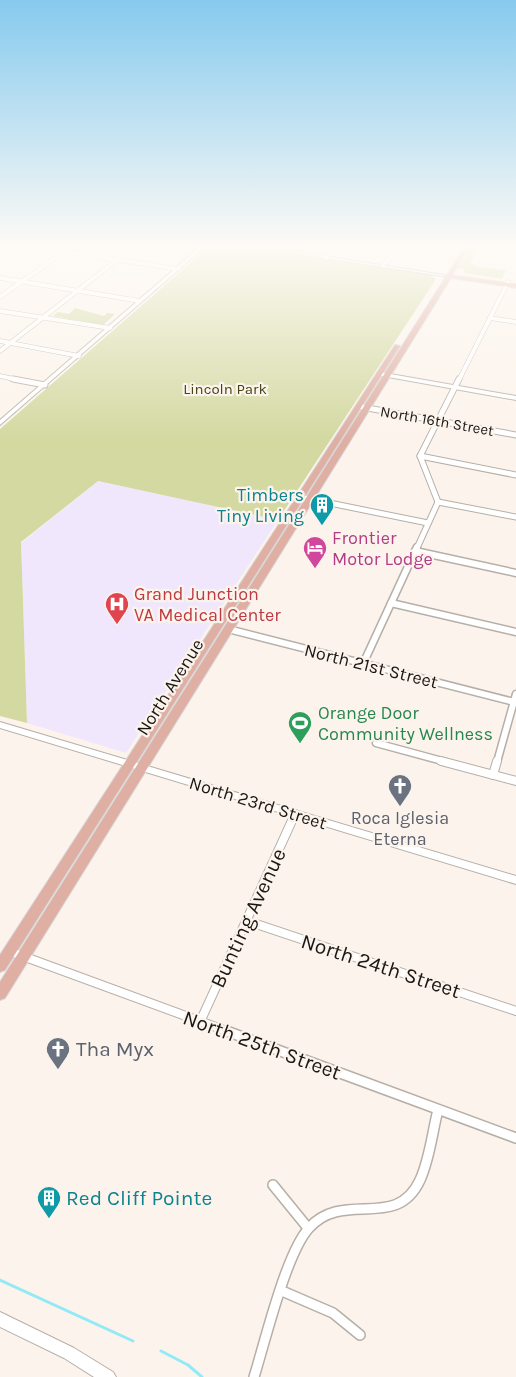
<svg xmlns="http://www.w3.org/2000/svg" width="516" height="1377" viewBox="0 0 516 1377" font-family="Karla,sans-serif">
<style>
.medical{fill:#f0e7fc}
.green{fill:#d3d9a1}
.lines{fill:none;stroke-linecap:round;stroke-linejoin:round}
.stream{stroke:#93eaf7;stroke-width:3}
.street-far4-casing{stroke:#b6afa7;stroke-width:5}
.street-far3-casing{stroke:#b6afa7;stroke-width:7}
.street-far2-casing{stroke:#b6afa7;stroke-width:9}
.street-far1-casing{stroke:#b6afa7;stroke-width:10}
.street-casing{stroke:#b6afa7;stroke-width:12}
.secondary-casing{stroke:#b6afa7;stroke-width:2}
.primary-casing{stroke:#d6d5d5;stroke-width:2}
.street-far4{stroke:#fff;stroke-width:4}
.street-far3{stroke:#fff;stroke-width:5}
.street-far2{stroke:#fff;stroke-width:6}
.street-far1{stroke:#fff;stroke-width:8}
.street{stroke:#fff;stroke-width:9}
.secondary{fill:#fff;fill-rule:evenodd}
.primary{fill:#dfafa4;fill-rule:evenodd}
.labels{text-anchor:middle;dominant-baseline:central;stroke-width:4.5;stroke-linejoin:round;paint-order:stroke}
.far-park-label{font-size:15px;fill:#434615;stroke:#fcf4ec}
.far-street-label{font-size:15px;fill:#1a1815;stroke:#fcf4ec}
.culture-label{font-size:18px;fill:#0d838f;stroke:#fcf4ec;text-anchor:end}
.hotel-label{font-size:18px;fill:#b23c85;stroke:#fcf4ec;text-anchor:start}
.health-label{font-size:18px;fill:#be3a42;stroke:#fcf4ec;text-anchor:start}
.street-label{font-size:18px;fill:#1a1815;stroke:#fcf4ec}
.leisure-label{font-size:18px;fill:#27864d;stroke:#fcf4ec;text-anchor:start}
.worship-label{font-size:18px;fill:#5b616d;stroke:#fcf4ec}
.near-street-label{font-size:21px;fill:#1a1815;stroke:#fcf4ec}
.near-worship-label{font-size:21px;fill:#5b616d;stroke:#fcf4ec;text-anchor:start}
.near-culture-label{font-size:21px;fill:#0d838f;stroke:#fcf4ec;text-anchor:start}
</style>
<rect width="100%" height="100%" fill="#fcf4ec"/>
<polygon class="medical" points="98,481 278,520 126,753 27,723 21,543"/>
<g class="green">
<polygon points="210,246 237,246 431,275 436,279 278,520 98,481 21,542 27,723 0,716 0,429"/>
<polygon points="471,246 480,246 469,265 471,263 479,267 506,270 502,279 464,273 464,268 457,269"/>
<polygon points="75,308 104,316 107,313 115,314 103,325 53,316 58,312 69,314"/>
</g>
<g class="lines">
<g class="stream">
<polyline points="0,1280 133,1341"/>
<polyline points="161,1351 188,1365 202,1377"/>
</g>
<g class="street-far4-casing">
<g id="street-far4">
<polyline points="28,246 178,269"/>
<polyline points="326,258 336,246"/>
<polyline points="383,266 398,246"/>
<polyline points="0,278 140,301"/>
<polyline points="0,297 72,246"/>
<polyline points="0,311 110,328"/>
<polyline points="490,318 516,322"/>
<polyline points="0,341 79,356"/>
<polyline points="0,351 135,246"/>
<polyline points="0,376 19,380"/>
<polyline points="459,380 508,282"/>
</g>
</g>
<g class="street-far3-casing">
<g id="street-far3">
<polyline points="13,379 45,385"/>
<polyline points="362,407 516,435"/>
<polyline points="420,456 516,475"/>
<polyline points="300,497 428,523"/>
<polyline points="438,502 420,456 459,379"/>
<polyline points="438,502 516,517"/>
<polyline points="417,548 438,502"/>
</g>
</g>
<g class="street-far2-casing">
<g id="street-far2">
<polyline points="415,551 516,573"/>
<polyline points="391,603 516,632"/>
<polyline points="228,629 514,702"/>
<polyline points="363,664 417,547"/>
<polyline points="376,743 446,762"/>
<polyline points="497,762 516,694"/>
</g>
</g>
<g class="street-far1-casing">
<g id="street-far1">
<polyline points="441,761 516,781"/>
<polyline points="493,775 497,761"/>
<polyline points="247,921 516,1011"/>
<polyline points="9,951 232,1033"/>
<polyline points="200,1022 295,814"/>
</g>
</g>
<g class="street-casing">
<g id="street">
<polyline points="229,1032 516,1138"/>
<polyline points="273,1185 308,1228"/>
<polyline points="282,1291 333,1313 360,1335"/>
<path d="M254 1377C265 1342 286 1253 309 1228 344 1189 396 1232 420 1180 430 1158 432 1133 438 1110"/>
</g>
</g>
<g class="secondary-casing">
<g id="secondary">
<polygon points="6,246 0,250 0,246"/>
<polygon points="201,246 206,246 0,425 0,420"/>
<polygon points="247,246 261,246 444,275 442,276"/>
<polygon points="379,372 516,396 516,400 377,375 377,373"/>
<polygon points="0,722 516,876 516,884 0,728"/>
<polygon points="0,1312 74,1348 113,1372 116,1377 94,1377 64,1358 0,1327"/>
</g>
</g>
<g class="primary-casing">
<g id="primary">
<polygon points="465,246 470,246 452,275 516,284 516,288 451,278 5,998 0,1000 0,982 445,278 442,276 447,275"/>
<polygon points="395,345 400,346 5,970 0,972 0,955"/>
</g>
</g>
<use href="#street-far4" class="street-far4"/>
<use href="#street-far3" class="street-far3"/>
<use href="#street-far2" class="street-far2"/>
<use href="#street-far1" class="street-far1"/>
<use href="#street" class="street"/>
<use href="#secondary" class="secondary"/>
<use href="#primary" class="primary"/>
</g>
<linearGradient id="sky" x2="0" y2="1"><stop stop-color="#86caee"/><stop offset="0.56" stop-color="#fefaf6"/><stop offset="1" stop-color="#fefaf6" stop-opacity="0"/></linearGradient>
<rect width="516" height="439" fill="url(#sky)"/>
<defs>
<g id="building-pin" transform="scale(1.25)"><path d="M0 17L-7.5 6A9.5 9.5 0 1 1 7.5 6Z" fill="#0f9aa8" stroke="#fcf4ec"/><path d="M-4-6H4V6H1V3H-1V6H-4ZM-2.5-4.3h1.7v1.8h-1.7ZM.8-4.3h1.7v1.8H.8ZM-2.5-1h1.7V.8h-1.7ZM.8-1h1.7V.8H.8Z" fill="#fff"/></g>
<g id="hotel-pin" transform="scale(1.25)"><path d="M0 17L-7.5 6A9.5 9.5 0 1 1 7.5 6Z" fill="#d1479c" stroke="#fcf4ec"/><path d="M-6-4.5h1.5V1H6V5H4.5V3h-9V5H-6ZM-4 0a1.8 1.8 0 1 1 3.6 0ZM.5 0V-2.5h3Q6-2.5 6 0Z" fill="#fff"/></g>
<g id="hospital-pin" transform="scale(1.25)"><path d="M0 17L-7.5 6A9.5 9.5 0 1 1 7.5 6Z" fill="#e0444e" stroke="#fcf4ec"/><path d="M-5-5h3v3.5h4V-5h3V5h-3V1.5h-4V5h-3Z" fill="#fff"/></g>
<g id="stadium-pin" transform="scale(1.25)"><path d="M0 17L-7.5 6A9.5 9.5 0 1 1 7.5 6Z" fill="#2e9e5b" stroke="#fcf4ec"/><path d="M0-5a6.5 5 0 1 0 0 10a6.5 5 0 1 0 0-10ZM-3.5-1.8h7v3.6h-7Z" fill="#fff"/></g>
<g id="church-pin" transform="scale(1.25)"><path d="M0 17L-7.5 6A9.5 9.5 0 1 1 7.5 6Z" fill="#6b7280" stroke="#fcf4ec"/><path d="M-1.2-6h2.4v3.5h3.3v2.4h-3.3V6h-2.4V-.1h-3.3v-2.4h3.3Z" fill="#fff"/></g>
</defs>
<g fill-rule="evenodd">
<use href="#building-pin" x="322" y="505"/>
<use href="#hotel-pin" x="315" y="548"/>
<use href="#hospital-pin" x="117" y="604"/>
<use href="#stadium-pin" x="300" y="723"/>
<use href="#church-pin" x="400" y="786"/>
<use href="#church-pin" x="58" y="1049"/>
<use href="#building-pin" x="49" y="1198"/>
</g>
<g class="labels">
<g class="far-park-label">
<text x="225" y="389">Lincoln Park</text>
</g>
<g class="far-street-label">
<text transform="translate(437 421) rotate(10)">North 16th Street</text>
</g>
<g class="culture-label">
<text x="304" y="495">Timbers<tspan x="304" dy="21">Tiny Living</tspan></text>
</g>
<g class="hotel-label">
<text x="332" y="538">Frontier<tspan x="332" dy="21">Motor Lodge</tspan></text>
</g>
<g class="health-label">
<text x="134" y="594">Grand Junction<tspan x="134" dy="21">VA Medical Center</tspan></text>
</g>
<g class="street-label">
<text transform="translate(371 666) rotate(14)">North 21st Street</text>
<text transform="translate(170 687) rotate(-58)">North Avenue</text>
<text transform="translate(258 803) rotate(17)">North 23rd Street</text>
</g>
<g class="leisure-label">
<text x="318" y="713">Orange Door<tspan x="318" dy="21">Community Wellness</tspan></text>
</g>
<g class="worship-label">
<text x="400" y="818">Roca Iglesia<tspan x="400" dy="21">Eterna</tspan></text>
</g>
<g class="near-street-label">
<text transform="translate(248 918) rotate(-65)">Bunting Avenue</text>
<text transform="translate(381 966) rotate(18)">North 24th Street</text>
<text transform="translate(262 1045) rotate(20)">North 25th Street</text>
</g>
<g class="near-worship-label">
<text x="76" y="1049">Tha Myx</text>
</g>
<g class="near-culture-label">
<text x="66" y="1198">Red Cliff Pointe</text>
</g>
</g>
</svg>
